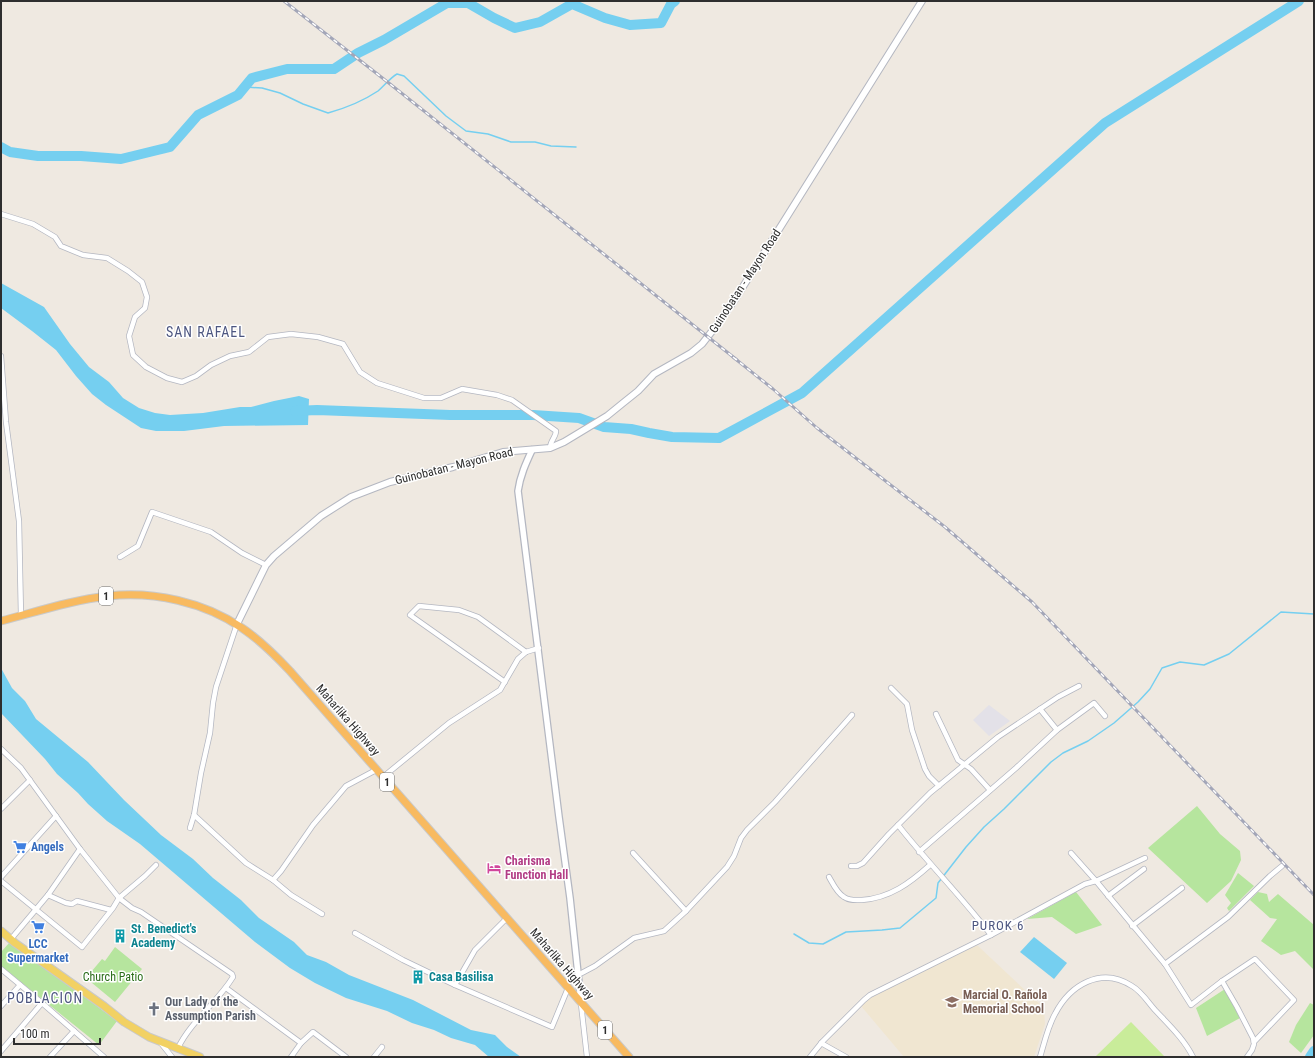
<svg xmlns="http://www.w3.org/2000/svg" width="1315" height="1058" viewBox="0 0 1315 1058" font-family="'Roboto Condensed',sans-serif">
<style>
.industrial{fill:#e3e1e8}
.education{fill:#f0e6d1}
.green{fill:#b6e59e}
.pitch{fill:#c9ec9a}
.water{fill:#75cff0}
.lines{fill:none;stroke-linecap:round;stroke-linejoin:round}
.stream{stroke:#75cff0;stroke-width:1.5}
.river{stroke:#75cff0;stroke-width:10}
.minor-casing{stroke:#b4b7c1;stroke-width:6}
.tertiary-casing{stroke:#b4b7c1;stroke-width:8}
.secondary-casing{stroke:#b4b7c1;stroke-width:8}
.primary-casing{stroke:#c9c9c9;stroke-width:9}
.trunk-casing{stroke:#c9c9c9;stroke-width:9}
.minor{stroke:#fff;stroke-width:4.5}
.tertiary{stroke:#fff;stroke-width:5.5}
.secondary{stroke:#fff;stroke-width:6}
.primary{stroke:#f2d163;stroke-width:7}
.trunk{stroke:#f8ba60;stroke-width:7}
.rail-casing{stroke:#a3a6b8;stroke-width:3}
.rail{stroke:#fff;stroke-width:1.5;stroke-dasharray:4.5;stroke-linecap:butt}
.labels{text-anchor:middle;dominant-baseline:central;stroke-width:3;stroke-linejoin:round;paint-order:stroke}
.shield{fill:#fff;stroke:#6d6d6d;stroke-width:1}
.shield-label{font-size:11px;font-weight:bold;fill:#2e2e2e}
.street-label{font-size:12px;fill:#2e2e2e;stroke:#fff}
.shop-label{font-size:12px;font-weight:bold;fill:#366cbe;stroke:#fff;text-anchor:start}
.hotel-label{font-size:12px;font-weight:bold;fill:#b23c85;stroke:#fff;text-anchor:start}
.culture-label{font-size:12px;font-weight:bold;fill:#0d838f;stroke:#fff;text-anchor:start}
.park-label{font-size:12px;fill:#2c6e1b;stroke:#fff}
.education-label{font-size:12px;font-weight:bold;fill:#785e54;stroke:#fff;text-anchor:start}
.worship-label{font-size:12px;font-weight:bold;fill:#5b616d;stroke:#fff;text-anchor:start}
.neighbourhood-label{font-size:13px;letter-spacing:1px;fill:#4d5680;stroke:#fff}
.quarter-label{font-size:14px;letter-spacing:1px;fill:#4d5680;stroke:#fff}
</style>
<rect width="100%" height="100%" fill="#efe9e1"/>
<polygon class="industrial" points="989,705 1010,721 989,736 973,720"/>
<polygon class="education" points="977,945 1044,1008 1045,1024 1034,1057 904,1057 861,1006 870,998"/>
<g class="green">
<polygon points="1197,806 1220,834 1240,851 1241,860 1231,881 1207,903 1148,848"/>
<polygon points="1238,873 1254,886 1229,911 1227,908 1231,903 1225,895"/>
<polygon points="1076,892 1102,925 1076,934 1052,917 1027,919"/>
<polygon points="1258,892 1267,894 1269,902 1278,894 1314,925 1314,970 1295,951 1281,955 1261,941 1277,919 1270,918 1250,900"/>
<polygon points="10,942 117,1021 99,1045 1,966 1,952"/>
<polygon points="115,947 142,969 115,1002 86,978 102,959 105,961"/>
<polygon points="1225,989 1240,1018 1207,1036 1196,1008"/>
<polygon points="1310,1003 1314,1005 1314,1035 1301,1053 1289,1042 1296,1025"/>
</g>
<polygon class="pitch" points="1131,1022 1165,1057 1095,1057"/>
<g class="water">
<polygon points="1,283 44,307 70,344 89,367 109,382 123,398 139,408 155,413 170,415 203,413 240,407 251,407 274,401 299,396 309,399 308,425 224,426 184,431 156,431 141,428 106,405 92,394 76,376 56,350 32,331 1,308"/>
<polygon points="1,668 12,688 25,701 36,719 88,762 124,800 161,835 193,859 213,878 241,900 259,918 294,942 307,955 326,962 349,975 413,1000 471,1030 495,1035 507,1047 521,1057 489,1057 475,1045 451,1038 434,1030 412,1023 387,1011 346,998 315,983 290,968 255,942 140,844 107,821 88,804 78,793 57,774 45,759 1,713"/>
<polygon points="1034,937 1067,963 1054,979 1020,952"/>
</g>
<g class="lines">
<g class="stream">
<path d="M245 87 262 88 280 93 303 104 328 113C346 108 363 101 378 91 385 85 390 78 397 74L404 76 446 116 466 131 488 134 511 142H535L551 146 576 147"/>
<polyline points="794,934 809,943 823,944 846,932 882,930 900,928 936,898 938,883 966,847 984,827 1004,809 1051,762 1063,753 1088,741 1114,723 1138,702 1150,689 1162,668 1180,662 1204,665 1229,654 1281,612 1314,614"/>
</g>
<g class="river">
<polyline points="1,147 10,152 38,156 81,156 121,159 170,147 198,115 238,95 252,78 287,69 334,69 358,53 384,40 447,3 468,3 494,18 515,28 540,22 572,4 605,18 630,25 661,23 671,4 675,1"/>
<polyline points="295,411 317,410 450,415 533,415 579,418 604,427 631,429 649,433 672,437 719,438 802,393 1105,123 1299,1"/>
<polyline points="1310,1057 1314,1051"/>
</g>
<g class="minor-casing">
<g id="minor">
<path d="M1 214 33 224 55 237 61 246 83 255 107 258 128 271 142 282 147 297 145 308 135 317 129 336 133 355 146 367 167 378 182 382 196 376 211 365 230 356 249 352 268 337 291 334 318 337 343 344 360 372 377 383 424 398H441L462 389 497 395 512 400 556 431C556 437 550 441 550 448"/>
<polyline points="1,356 6,422 19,521 21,616"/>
<polyline points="120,557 138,546 152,512 211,532 242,553 266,565"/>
<polyline points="505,682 410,615 419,606 459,610 478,617 526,652 539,648"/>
<polyline points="891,688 907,704 912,730 925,769 929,776 939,786"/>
<polyline points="1040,709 1057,730"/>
<polyline points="936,714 958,760 971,769 990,790"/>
<path d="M1 749 21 768 80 849 119 898 132 908 141 912 232 974 233 977C217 1003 191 1021 178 1048"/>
<polyline points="383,777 449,723 500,690 518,659 526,652"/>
<polyline points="1,809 30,780"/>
<polyline points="194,815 246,863 273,880 291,895 322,914"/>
<path d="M898 825C928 863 962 897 991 935"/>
<polyline points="190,828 194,815 201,773 210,733 213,703 216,687 237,624"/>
<polyline points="919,852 1016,768 1057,730 1094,703 1105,716"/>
<polyline points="633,853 686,911"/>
<polyline points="1071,853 1096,881 1165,964 1191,1005 1222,981 1255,959 1294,1000 1254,1042"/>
<polyline points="851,866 857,866 863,863 889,834 930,793 998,737 1058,697 1079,686"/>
<polyline points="1,877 56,816"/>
<path d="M829 877C833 884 837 893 844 897 850 901 855 900 862 900 890 898 910 883 930 865"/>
<polyline points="273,880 281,871 313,825 346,786 376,770"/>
<polyline points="1,881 82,947 113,908 119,898 145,876 156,865"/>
<polyline points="48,895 66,903 72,904 77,901 111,910"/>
<polyline points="1108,896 1144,869"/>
<polyline points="1132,926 1182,888"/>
<polyline points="355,933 403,960 455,985 552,1027 568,988"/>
<polyline points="11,939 48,895 80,849"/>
<polyline points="1165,964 1228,917 1270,876 1282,866"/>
<polyline points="1,969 42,1003 104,1057"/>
<polyline points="578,975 595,966 634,938 664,931 686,911 727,867 734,856 741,838 747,830 775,802 852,715"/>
<polyline points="1222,981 1237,1007 1253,1038 1254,1044 1252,1050 1247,1057"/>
<polyline points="455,985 475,950 507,918"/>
<polyline points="226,988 301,1043"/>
<polyline points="581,1004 587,1057"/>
<polyline points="1,1006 20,985"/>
<polyline points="160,1042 172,1057"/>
<polyline points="821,1043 846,1057"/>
<polyline points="1,1051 42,1003"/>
<polyline points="50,1057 74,1031"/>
<polyline points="291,1057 301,1043 313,1032 346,1057"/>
<polyline points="374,1057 382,1047"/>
<polyline points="810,1057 823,1041 864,1000 870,995 991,935 1085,884 1096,881 1145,858"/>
<path d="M1040 1057C1044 1044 1048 1026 1055 1014 1070 985 1101 966 1132 986 1141 991 1148 1002 1155 1010 1169 1025 1184 1039 1193 1057"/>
</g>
</g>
<g class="tertiary-casing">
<path id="tertiary" d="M532 450C526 463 520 476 518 491L559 817 570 898 581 1002"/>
</g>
<g class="secondary-casing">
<polyline id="secondary" points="237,624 266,565 274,556 321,516 351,497 390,482 453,467 503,452 550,448 564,442 607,416 623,403 638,391 654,374 691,353 702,344 713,330 734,301 922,1"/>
</g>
<g class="primary-casing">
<polyline id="primary" points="1,931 15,943 104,1006 124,1022 149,1037 200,1057"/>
</g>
<g class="trunk-casing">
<path id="trunk" d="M1 621C36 612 72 600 108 596 154 591 204 602 242 628 260 640 275 655 290 671L629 1057"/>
</g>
<use href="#minor" class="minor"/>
<use href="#tertiary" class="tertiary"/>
<use href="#secondary" class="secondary"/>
<use href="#primary" class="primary"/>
<use href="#trunk" class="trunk"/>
<g class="rail-casing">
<g id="rail">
<polyline points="284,1 385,80 737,360"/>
<polyline points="733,357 773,389 817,428 945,527 1032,602 1314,895"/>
</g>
</g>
<use href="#rail" class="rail"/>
</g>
<defs>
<g id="supermarket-bare" transform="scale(1.08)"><path d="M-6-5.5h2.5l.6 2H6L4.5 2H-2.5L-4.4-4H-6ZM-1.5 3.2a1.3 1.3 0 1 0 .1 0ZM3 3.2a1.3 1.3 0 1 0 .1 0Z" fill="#3f7fe0" stroke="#fff" stroke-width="2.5" paint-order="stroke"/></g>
<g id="hotel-bare" transform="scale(1.08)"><path d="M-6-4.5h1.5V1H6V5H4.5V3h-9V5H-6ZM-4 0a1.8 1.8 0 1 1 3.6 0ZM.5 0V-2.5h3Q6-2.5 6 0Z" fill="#d1479c" stroke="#fff" stroke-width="2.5" paint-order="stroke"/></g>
<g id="building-bare" transform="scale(1.08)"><path d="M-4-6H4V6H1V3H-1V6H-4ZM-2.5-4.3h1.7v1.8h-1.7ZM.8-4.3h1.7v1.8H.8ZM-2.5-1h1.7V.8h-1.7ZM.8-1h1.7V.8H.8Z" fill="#0f9aa8" stroke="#fff" stroke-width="2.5" paint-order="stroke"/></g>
<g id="school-bare" transform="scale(1.08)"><path d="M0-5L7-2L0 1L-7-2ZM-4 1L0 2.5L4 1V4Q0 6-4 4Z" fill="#8d6e63" stroke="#fff" stroke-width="2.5" paint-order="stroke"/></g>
<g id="church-bare" transform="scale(1.08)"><path d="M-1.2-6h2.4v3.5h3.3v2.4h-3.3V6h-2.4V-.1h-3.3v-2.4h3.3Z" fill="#6b7280" stroke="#fff" stroke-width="2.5" paint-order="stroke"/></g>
</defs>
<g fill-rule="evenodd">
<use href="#supermarket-bare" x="20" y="847"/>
<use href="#hotel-bare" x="494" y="868"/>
<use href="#supermarket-bare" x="38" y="927"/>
<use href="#building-bare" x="120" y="936"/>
<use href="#building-bare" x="418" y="977"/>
<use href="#school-bare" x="952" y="1002"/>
<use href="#church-bare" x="154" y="1009"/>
</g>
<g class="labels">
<g class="shield">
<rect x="99" y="587" width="14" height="18" rx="3"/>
<rect x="380" y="773" width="14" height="18" rx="3"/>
<rect x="598" y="1021" width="14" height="18" rx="3"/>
</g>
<g class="shield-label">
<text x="106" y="596">1</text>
<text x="387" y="782">1</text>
<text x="605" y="1030">1</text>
</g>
<g class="street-label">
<text transform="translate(745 281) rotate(-57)">Guinobatan - Mayon Road</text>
<text transform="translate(454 466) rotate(-14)">Guinobatan - Mayon Road</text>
<text transform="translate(348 720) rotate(49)">Maharlika Highway</text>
<text transform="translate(562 964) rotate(49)">Maharlika Highway</text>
</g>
<g class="shop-label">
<text x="31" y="847">Angels</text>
<text x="38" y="944" text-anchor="middle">LCC<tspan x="38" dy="14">Supermarket</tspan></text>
</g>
<g class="hotel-label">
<text x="505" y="861">Charisma<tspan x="505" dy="14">Function Hall</tspan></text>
</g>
<g class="culture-label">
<text x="131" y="929">St. Benedict's<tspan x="131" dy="14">Academy</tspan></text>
<text x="429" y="977">Casa Basilisa</text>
</g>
<g class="park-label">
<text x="113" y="977">Church Patio</text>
</g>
<g class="education-label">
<text x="963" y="995">Marcial O. Rañola<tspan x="963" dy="14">Memorial School</tspan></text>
</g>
<g class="worship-label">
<text x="165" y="1002">Our Lady of the<tspan x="165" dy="14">Assumption Parish</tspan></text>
</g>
<g class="neighbourhood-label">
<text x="998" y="925">PUROK 6</text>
</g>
<g class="quarter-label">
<text x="206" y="332">SAN RAFAEL</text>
<text x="45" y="998">POBLACION</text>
</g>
</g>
<rect width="1315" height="1058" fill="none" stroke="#2e2e2e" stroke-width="4"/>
<path d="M14 1038v6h86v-6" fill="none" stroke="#2e2e2e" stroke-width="2"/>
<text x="20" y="1038" font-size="12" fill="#2e2e2e" stroke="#ffffff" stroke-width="3" paint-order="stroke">100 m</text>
</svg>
